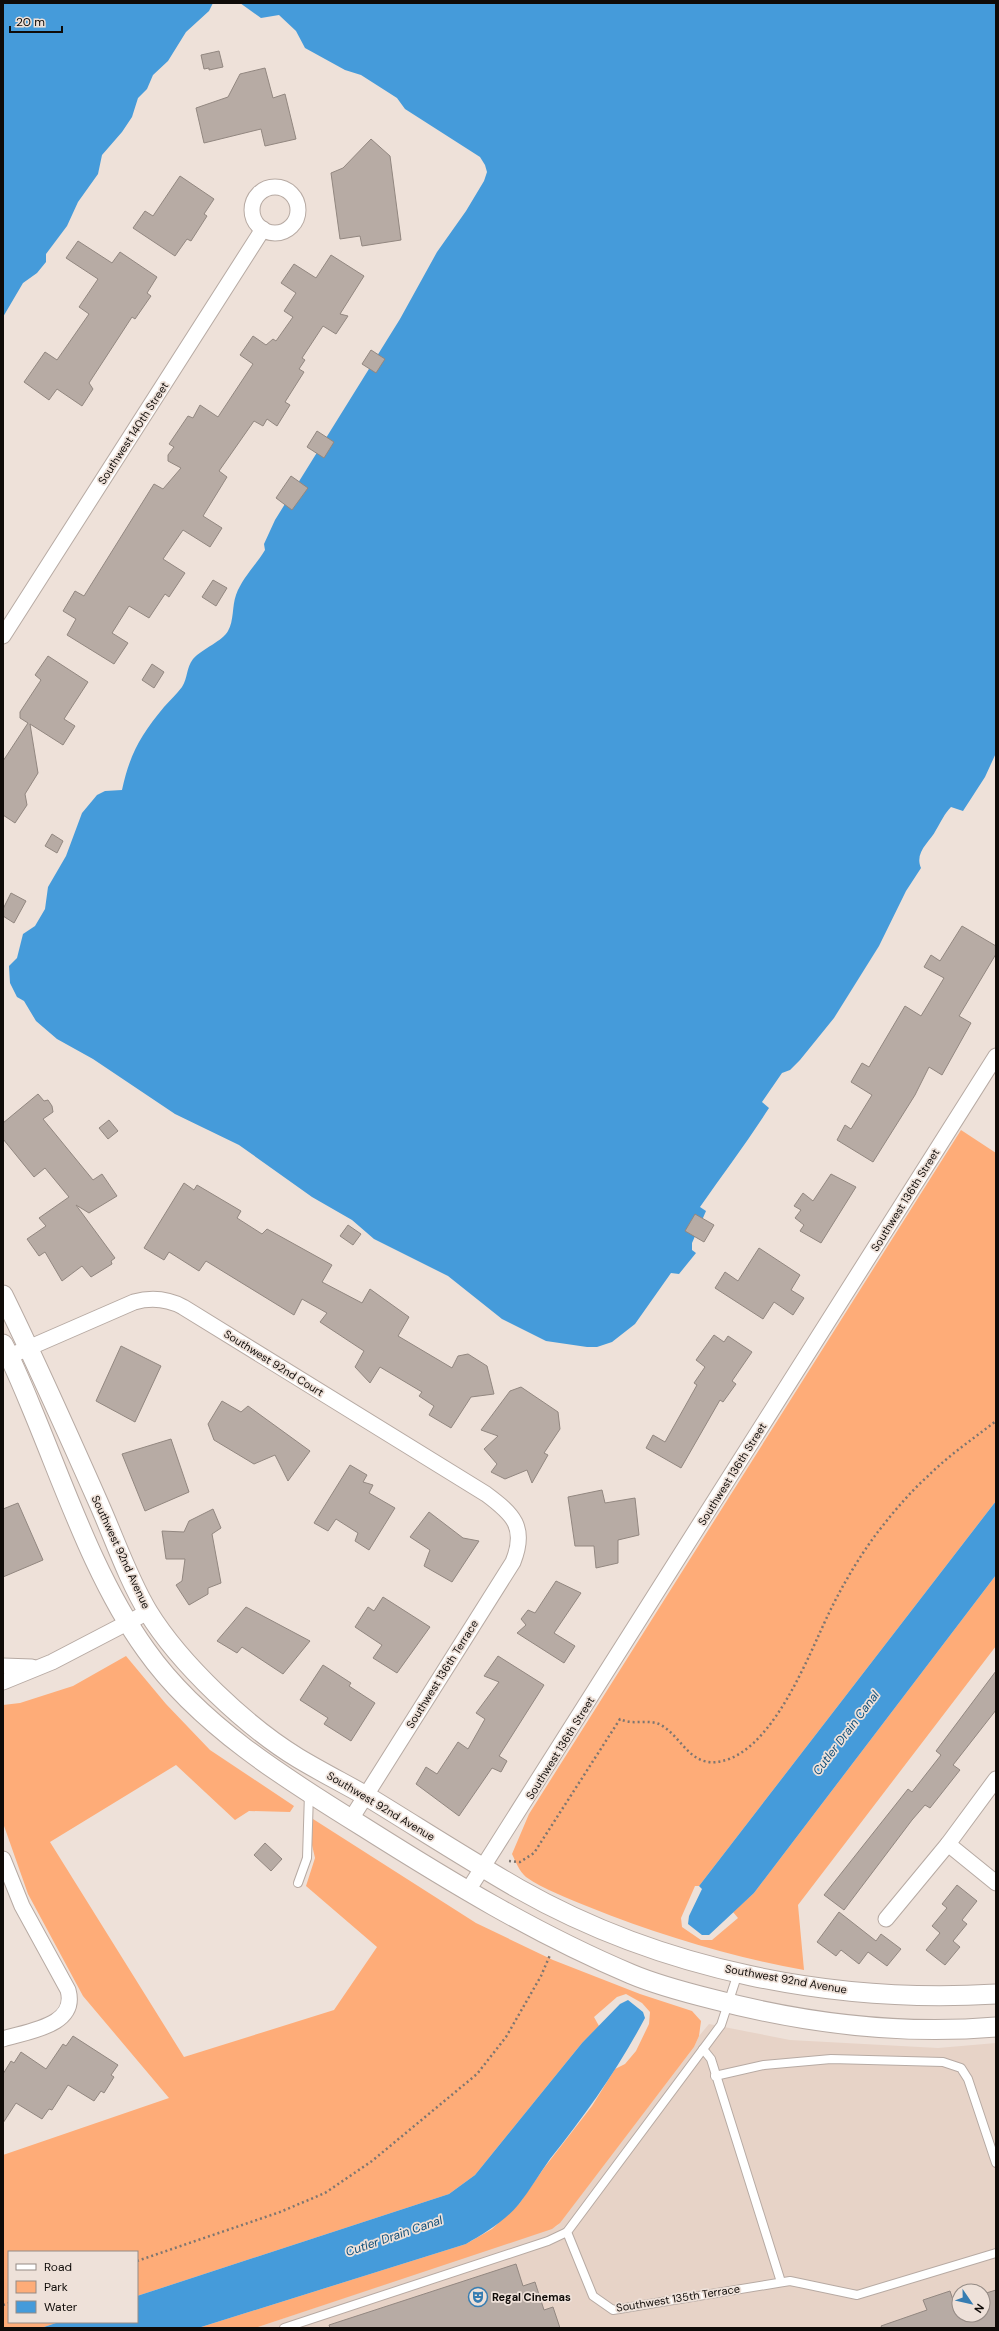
<svg xmlns="http://www.w3.org/2000/svg" width="999" height="2331" viewBox="0 0 999 2331" font-family="'DM Sans',sans-serif">
<style>
.built{fill:#e7d3c7;fill-rule:evenodd}
.green{fill:#feac78}
.water{fill:#459bda}
.building{fill:#b7aba4;stroke:#928780}
.lines{fill:none;stroke-linecap:round;stroke-linejoin:round}
.service-casing{stroke:#b7aaa3;stroke-width:10}
.minor-casing{stroke:#b7aaa3;stroke-width:17}
.tertiary-casing{stroke:#b7aaa3;stroke-width:21}
.path{stroke:#7e7670;stroke-width:2.5;stroke-dasharray:2 3;stroke-linecap:butt}
.service{stroke:#fff;stroke-width:8}
.minor{stroke:#fff;stroke-width:15}
.tertiary{stroke:#fff;stroke-width:19}
.labels{text-anchor:middle;dominant-baseline:central;stroke-width:3.5;stroke-linejoin:round;paint-order:stroke}
.street-label{font-size:11px;fill:#0f0b08;stroke:#eee1d9}
.poi-label{font-size:11px;font-weight:bold;fill:#0f0b08;stroke:#eee1d9;text-anchor:start}
.water-label{font-size:12px;font-style:italic;fill:#104f7a;stroke:#eee1d9}
</style>
<rect width="100%" height="100%" fill="#eee1d9"/>
<path class="built" d="M709 2024 790 2040 938 2048 996 2043V2328H255L557 2226 694 2047 699 2036ZM959 2291H983V2315H959Z"/>
<g class="green">
<path d="M961 1130 996 1153V1501L699 1886H695L681 1918 682 1927 701 1940H712L738 1918 733 1912 754 1893 996 1575V1646L798 1905 804 1970C731 1957 659 1935 589 1907 570 1899 543 1889 526 1877 519 1871 516 1862 512 1854L529 1814Z"/>
<polygon points="126,1656 166,1704 210,1750 294,1806 290,1812 249,1811 235,1820 176,1765 50,1842 184,2057 334,2010 377,1947 306,1886 315,1858 309,1832 313,1819 476,1923 553,1960 640,1994 692,2011 701,2021 699,2036 694,2047 560,2223 552,2229 255,2328 198,2328 466,2244 492,2229 519,2204 544,2168 592,2106 615,2069 625,2064 636,2051 649,2024 650,2012 642,2003 626,1994 617,1997 594,2017 599,2026 582,2043 475,2175 449,2194 137,2296 137,2252 9,2252 9,2322 59,2322 41,2328 3,2328 3,2155 169,2098 83,1996 28,1894 3,1823 3,1705 20,1703 73,1686"/>
</g>
<g class="water">
<polygon points="4,3 213,3 209,11 186,32 168,61 153,75 147,89 138,98 132,117 122,132 102,155 98,174 78,202 67,226 46,254 46,262 37,273 23,283 3,317"/>
<path d="M240 3H996V753L985 777 963 811 951 807C944 814 941 822 936 830 930 842 914 852 921 868L906 891 879 946 834 1018 800 1060 790 1070 782 1073 762 1102 769 1108C747 1142 723 1174 700 1207L706 1211 692 1243V1250L696 1253 679 1274 671 1273 635 1324 612 1342 597 1347H587L546 1341 502 1319 448 1276 374 1239 352 1220 312 1197 239 1145 175 1114 93 1059 57 1039 36 1021 24 1001 17 997 10 983 9 966 17 958 23 934 35 926 45 909 48 887 66 856 82 813 97 795 105 791 122 790C130 753 141 735 164 707 170 700 177 694 182 687 188 678 186 668 193 659 203 648 223 641 228 631 234 621 232 606 236 595 242 578 256 565 265 550L264 544 275 520 400 319 437 252 466 211 484 181 487 172 485 165 480 157 405 109 397 98 361 75 345 70 305 48 296 31 279 15 261 18Z"/>
<polygon points="996,1501 996,1575 754,1893 709,1935 702,1935 688,1924 689,1916 702,1889 699,1886"/>
<path d="M628 2000 643 2012 645 2018C618 2069 586 2114 550 2159 539 2174 530 2190 519 2204 504 2222 485 2233 466 2244L198 2328H41L59 2322H137V2296L449 2194 475 2175 582 2043 620 2004Z"/>
</g>
<g class="building">
<polygon points="219,51 223,67 209,70 209,68 204,69 201,55"/>
<polygon points="265,68 273,98 285,94 296,139 265,146 261,129 204,143 196,108 228,97 240,74"/>
<polygon points="371,139 390,156 401,240 362,246 360,236 340,239 331,173 343,168"/>
<polygon points="180,176 214,199 204,214 207,216 191,241 187,239 175,256 133,228 145,211 153,216"/>
<polygon points="78,241 112,263 120,252 157,277 147,293 151,296 135,319 132,317 89,383 93,389 82,406 57,389 49,400 24,382 45,352 57,360 89,314 79,307 98,279 66,258"/>
<polygon points="331,255 364,276 340,314 348,316 336,334 323,326 302,358 305,360 299,369 304,372 285,402 290,405 277,426 267,419 263,426 254,421 219,471 227,477 203,516 222,528 210,547 183,530 163,559 185,573 169,597 165,594 149,618 129,606 112,633 128,643 114,664 67,635 76,619 63,611 75,591 84,596 154,484 163,489 181,468 168,461 168,455 174,447 169,444 188,416 193,418 200,405 218,417 253,364 240,355 253,336 266,345 273,339 276,341 293,317 284,311 296,293 281,283 294,264 316,278"/>
<polygon points="371,350 385,359 376,373 362,364"/>
<polygon points="317,431 334,442 324,458 307,447"/>
<polygon points="291,476 308,488 292,510 276,498"/>
<polygon points="213,580 227,588 216,606 202,597"/>
<polygon points="48,656 88,682 64,719 75,726 63,745 30,724 38,773 25,794 27,805 15,823 3,815 3,761 28,723 20,718 20,712 41,680 35,675"/>
<polygon points="152,664 164,672 154,688 142,680"/>
<polygon points="52,834 63,841 57,853 45,846"/>
<polygon points="11,893 26,901 14,923 3,916 3,909"/>
<polygon points="962,926 996,946 996,954 959,1016 971,1023 942,1075 929,1067 915,1095 873,1162 837,1140 845,1125 851,1129 872,1095 851,1082 862,1063 869,1067 905,1006 921,1016 944,978 924,967 931,955 940,961"/>
<polygon points="38,1094 44,1101 48,1100 52,1106 53,1112 43,1119 93,1180 102,1174 117,1196 89,1213 76,1205 115,1258 111,1261 112,1264 91,1277 82,1266 62,1281 45,1252 39,1256 27,1239 46,1226 39,1218 69,1197 45,1168 34,1177 3,1139 3,1123"/>
<polygon points="109,1120 118,1131 108,1139 99,1128"/>
<polygon points="831,1174 856,1187 821,1243 800,1231 804,1225 795,1218 801,1210 794,1206 803,1193 813,1201"/>
<polygon points="184,1183 194,1190 197,1185 241,1211 237,1218 262,1234 267,1229 332,1265 322,1282 362,1303 370,1289 409,1317 398,1336 452,1368 458,1356 468,1354 487,1366 494,1394 471,1397 451,1428 429,1415 434,1406 419,1396 422,1392 380,1367 370,1383 355,1367 364,1351 320,1322 327,1313 302,1299 294,1315 206,1261 199,1271 169,1252 164,1260 144,1248"/>
<polygon points="695,1214 714,1225 704,1242 685,1231"/>
<polygon points="348,1225 361,1234 353,1245 340,1236"/>
<polygon points="759,1248 800,1275 791,1290 804,1298 793,1315 774,1302 763,1319 715,1288 725,1272 738,1281"/>
<polygon points="714,1335 724,1342 728,1336 752,1352 732,1381 736,1384 723,1402 720,1400 681,1468 646,1448 653,1435 665,1442 697,1385 694,1383 705,1367 696,1360"/>
<polygon points="121,1346 161,1366 135,1422 96,1401"/>
<polygon points="521,1387 558,1412 560,1429 544,1453 548,1455 532,1483 527,1470 505,1479 491,1472 497,1464 484,1449 498,1436 481,1430 510,1391"/>
<polygon points="222,1401 241,1412 248,1406 310,1451 288,1481 275,1455 254,1464 214,1440 208,1424"/>
<polygon points="171,1439 189,1492 145,1511 122,1454"/>
<polygon points="350,1465 367,1475 363,1482 373,1485 369,1493 395,1508 369,1550 355,1541 358,1533 336,1519 328,1531 314,1523"/>
<polygon points="602,1490 605,1503 635,1498 639,1535 618,1540 618,1563 596,1568 594,1546 575,1546 568,1497"/>
<polygon points="18,1503 43,1560 3,1577 3,1509"/>
<polygon points="213,1509 221,1528 212,1534 221,1583 208,1588 208,1594 189,1605 176,1585 182,1581 185,1559 166,1559 162,1531 184,1532 189,1521"/>
<polygon points="429,1512 463,1538 479,1541 452,1582 424,1566 430,1550 410,1537"/>
<polygon points="556,1581 581,1593 554,1633 575,1646 564,1663 517,1633 526,1625 521,1619 528,1610 535,1613"/>
<polygon points="383,1597 430,1627 397,1673 373,1658 382,1645 355,1627 368,1607 374,1611"/>
<polygon points="246,1607 310,1641 283,1674 242,1647 237,1653 217,1641"/>
<polygon points="498,1656 544,1685 499,1756 507,1761 501,1772 492,1768 459,1816 416,1784 426,1767 437,1774 458,1742 468,1749 485,1719 476,1713 499,1682 484,1676"/>
<polygon points="323,1665 351,1683 349,1686 375,1703 351,1741 324,1724 328,1718 300,1700"/>
<polygon points="996,1671 996,1710 953,1765 960,1770 930,1808 925,1805 912,1820 844,1910 824,1895 908,1789 912,1792 941,1755 936,1751"/>
<polygon points="265,1843 282,1859 271,1871 254,1855"/>
<polygon points="957,1885 977,1901 962,1920 967,1924 953,1941 960,1947 945,1965 926,1950 940,1933 932,1926 947,1908 942,1904"/>
<polygon points="839,1912 876,1941 881,1934 901,1949 887,1966 868,1952 859,1964 841,1950 836,1956 817,1942"/>
<polygon points="73,2036 118,2065 111,2075 114,2077 104,2093 101,2091 94,2101 68,2085 52,2110 49,2109 42,2119 16,2103 3,2123 3,2074 11,2061 14,2063 21,2052 46,2069 63,2044 66,2046"/>
<polygon points="516,2264 523,2286 535,2282 544,2310 553,2307 560,2328 330,2328 329,2325"/>
<polygon points="996,2290 996,2328 882,2328 881,2326 927,2310 923,2300 950,2291 954,2303 959,2301 959,2315 983,2315 983,2294"/>
</g>
<g class="lines">
<g class="service-casing">
<g id="service">
<polyline points="298,1883 307,1858 309,1793"/>
<polyline points="738,1973 721,2025 567,2232 593,2296 613,2310 790,2281 857,2295 996,2253"/>
<polyline points="703,2049 711,2059 781,2282"/>
<polyline points="715,2076 764,2065 831,2059 943,2062 961,2068 968,2079 996,2163"/>
<polyline points="284,2328 548,2241 567,2232"/>
</g>
</g>
<g class="minor-casing">
<g id="minor">
<circle cx="275" cy="210" r="23"/>
<polyline points="3,636 263,229"/>
<path d="M10 1356 134 1302C152 1297 168 1299 183 1307L486 1494C513 1514 527 1527 513 1562L351 1819"/>
<polyline points="3,1666 32,1667"/>
<polyline points="3,1682 52,1662 148,1612"/>
<polyline points="948,1844 996,1883"/>
<path d="M3 1859 22 1906 68 1990C78 2026 28 2031 3 2039"/>
<polyline points="467,1892 996,1056"/>
<polyline points="886,1919 948,1844 996,1779"/>
</g>
</g>
<g class="tertiary-casing">
<g id="tertiary">
<path d="M3 1295C37 1364 68 1434 99 1504 115 1540 128 1579 148 1612 180 1664 247 1727 298 1758 323 1773 349 1786 373 1800 422 1830 470 1861 519 1889 662 1970 833 2004 996 1994"/>
<path d="M3 1344C14 1365 23 1387 32 1409 65 1488 96 1581 146 1650 199 1725 286 1779 362 1826 449 1881 536 1934 631 1974 657 1985 684 1992 712 1999 803 2023 902 2035 996 2027"/>
</g>
</g>
<g class="path">
<path d="M509 1861 520 1862 534 1853 620 1719C633 1726 648 1718 661 1725 684 1738 691 1773 729 1759 776 1741 808 1657 828 1615 841 1588 856 1562 874 1537 890 1516 908 1494 928 1476 949 1455 973 1439 996 1421"/>
<polyline points="137,2261 280,2212 325,2193 372,2161 477,2074 506,2037 541,1976 550,1955"/>
<polyline points="3,2305 9,2303"/>
</g>
<use href="#service" class="service"/>
<use href="#minor" class="minor"/>
<use href="#tertiary" class="tertiary"/>
</g>
<defs>
<g id="theatre-ring" transform="scale(1)"><circle r="9.5" fill="#eee1d9" stroke="#367db2" stroke-width="1.5"/><path d="M-5-5.5Q0-4 5-5.5V0Q5 5 0 6Q-5 5-5 0ZM-3.3-2.5H-1v1.5H-3.3ZM1-2.5H3.3v1.5H1ZM-2.8 1Q0 5.5 2.8 1Z" fill="#367db2"/></g>
</defs>
<g fill-rule="evenodd">
<use href="#theatre-ring" x="478" y="2297"/>
</g>
<g class="labels">
<g class="street-label">
<text transform="translate(133 433) rotate(-57)">Southwest 140th Street</text>
<text transform="translate(905 1200) rotate(-58)">Southwest 136th Street</text>
<text transform="translate(274 1363) rotate(32)">Southwest 92nd Court</text>
<text transform="translate(732 1474) rotate(-58)">Southwest 136th Street</text>
<text transform="translate(121 1552) rotate(65)">Southwest 92nd Avenue</text>
<text transform="translate(442 1674) rotate(-58)">Southwest 136th Terrace</text>
<text transform="translate(560 1748) rotate(-58)">Southwest 136th Street</text>
<text transform="translate(381 1806) rotate(31)">Southwest 92nd Avenue</text>
<text transform="translate(786 1979) rotate(10)">Southwest 92nd Avenue</text>
<text transform="translate(678 2298) rotate(-9)">Southwest 135th Terrace</text>
</g>
<g class="poi-label">
<text x="492" y="2297">Regal Cinemas</text>
</g>
<g class="water-label">
<text transform="translate(846 1733) rotate(-53)">Cutler Drain Canal</text>
<text transform="translate(394 2236) rotate(-19)">Cutler Drain Canal</text>
</g>
</g>
<rect width="999" height="2331" fill="none" stroke="#0f0b08" stroke-width="8"/>
<rect x="8" y="2251" width="130" height="72" fill="#eee1d9" stroke="#958b85"/>
<rect x="16" y="2264" width="20" height="6" fill="#ffffff" stroke="#958b85"/>
<text x="44" y="2271" font-size="12" fill="#0f0b08">Road</text>
<rect x="16" y="2281" width="20" height="12" fill="#feac78" stroke="#958b85"/>
<text x="44" y="2291" font-size="12" fill="#0f0b08">Park</text>
<rect x="16" y="2301" width="20" height="12" fill="#459bda" stroke="#958b85"/>
<text x="44" y="2311" font-size="12" fill="#0f0b08">Water</text>
<g transform="translate(971 2303) rotate(124)"><circle r="19" fill="#eee1d9" stroke="#958b85"/>
<path d="M0-3L7 15L0 10L-7 15Z" fill="#367db2"/>
<text y="-6" font-size="11" font-weight="bold" text-anchor="middle" fill="#0f0b08">N</text>
</g>
<path d="M10 26v6h52v-6" fill="none" stroke="#0f0b08" stroke-width="2"/>
<text x="16" y="26" font-size="12" fill="#0f0b08" stroke="#eee1d9" stroke-width="3" paint-order="stroke">20 m</text>
</svg>
